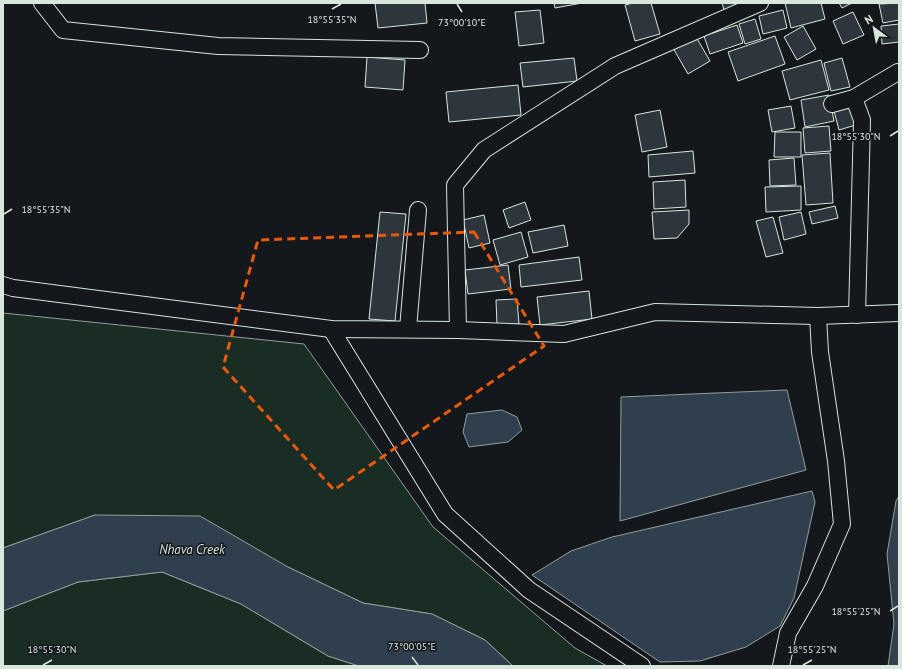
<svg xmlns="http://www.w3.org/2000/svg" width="902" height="669" viewBox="0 0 902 669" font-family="'PT Sans',sans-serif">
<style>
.green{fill:#1a2d24;stroke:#939e99}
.water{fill:#2f3f4d;stroke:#939e99}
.building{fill:#2c363c;stroke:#d8e6dc}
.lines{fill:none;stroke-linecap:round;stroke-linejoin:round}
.minor-casing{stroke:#d8e6dc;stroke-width:18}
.minor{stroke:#14181c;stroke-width:16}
.marked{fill:none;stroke:#e8590c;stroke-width:3;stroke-dasharray:8 5;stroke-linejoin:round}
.ticks{fill:none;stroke:#d8e6dc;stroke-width:1.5}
.labels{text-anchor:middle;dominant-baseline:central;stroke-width:3;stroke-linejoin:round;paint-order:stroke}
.water-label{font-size:13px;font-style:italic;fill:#d8e6dc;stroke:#14181c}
.ticks-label{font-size:10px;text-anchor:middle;fill:#d8e6dc;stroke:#14181c;stroke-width:3;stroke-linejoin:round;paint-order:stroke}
</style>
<rect width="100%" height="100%" fill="#14181c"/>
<g class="green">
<polygon points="3,313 304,344 433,527 575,648 607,666 513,666 485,640 432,614 363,603 288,567 95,515 3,548"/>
<polygon points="162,572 241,604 328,656 359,666 3,666 3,611 78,582"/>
</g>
<g class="water">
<polygon points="787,390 806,470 620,521 621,397"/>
<polygon points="502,410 517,417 522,430 508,442 469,447 463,432 467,414"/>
<polygon points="812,491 815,502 794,598 780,626 746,647 700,661 660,662 532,575 571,551 612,537"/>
<polygon points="899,496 899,666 888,666 894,624 887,554 896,501"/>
<polygon points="95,515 200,516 288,567 363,603 432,614 485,640 513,666 359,666 328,656 241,604 162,572 78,582 3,611 3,548"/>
</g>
<g class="building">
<polygon points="375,3 425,3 427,23 378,28"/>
<polygon points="554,3 582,3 555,8"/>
<polygon points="633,3 651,3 660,34 635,41 625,5"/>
<polygon points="722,3 746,3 724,10"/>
<polygon points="785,3 821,3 825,19 791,28"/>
<polygon points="839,3 852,3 842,8"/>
<polygon points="899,3 899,20 883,23 879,4"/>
<polygon points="540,10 544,43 519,46 515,12"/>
<polygon points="783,10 787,28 763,34 759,16"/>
<polygon points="853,12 864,35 843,44 833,21"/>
<polygon points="755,19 761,39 745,44 739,24"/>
<polygon points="899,24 899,42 882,44 881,26"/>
<polygon points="737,25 743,43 710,54 704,36"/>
<polygon points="803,26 816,49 797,60 784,37"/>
<polygon points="695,35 710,61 688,74 673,48"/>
<polygon points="775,36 785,64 738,81 728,52"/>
<polygon points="367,57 405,60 403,90 365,87"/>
<polygon points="574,58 577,81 523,87 520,63"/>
<polygon points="842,58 850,87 831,91 824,63"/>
<polygon points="821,60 829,90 790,100 782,71"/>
<polygon points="518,85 521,115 449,122 446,92"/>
<polygon points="829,95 834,121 805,127 801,100"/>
<polygon points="853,101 859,124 839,130 833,107"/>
<polygon points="791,106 795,128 772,132 768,110"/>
<polygon points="660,110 667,147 642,152 635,115"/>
<polygon points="829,126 831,151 805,153 803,128"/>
<polygon points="775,132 801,132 801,157 774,157"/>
<polygon points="693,151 695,173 649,177 648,155"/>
<polygon points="830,153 833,203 806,205 802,155"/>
<polygon points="794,158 796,185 770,186 769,160"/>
<polygon points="685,180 686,207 654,209 653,182"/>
<polygon points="801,186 801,210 766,212 765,187"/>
<polygon points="525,202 531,220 509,228 503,210"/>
<polygon points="835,206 838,218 812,224 809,212"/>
<polygon points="689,210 689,224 677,238 654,239 652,212"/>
<polygon points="380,212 406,214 395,321 369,319"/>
<polygon points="801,212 806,234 784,240 779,217"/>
<polygon points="484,215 490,243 469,248 463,220"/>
<polygon points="773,217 783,253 766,257 756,221"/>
<polygon points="564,225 568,246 533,253 528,232"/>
<polygon points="521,232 528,257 500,265 493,240"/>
<polygon points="579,257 582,280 521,287 519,265"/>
<polygon points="508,265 511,289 468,294 465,270"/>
<polygon points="589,291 592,319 540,325 537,297"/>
<polygon points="517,299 519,324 497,325 496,300"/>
</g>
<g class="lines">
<g class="minor-casing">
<g id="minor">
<polyline points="42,3 63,30 218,46 420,50"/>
<polyline points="832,104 854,98"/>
<polyline points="3,285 13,288 331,329 458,330 564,334 655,312 818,316 899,313"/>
<polyline points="857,315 862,120 854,98 898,72"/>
<polyline points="331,329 445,514 529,590 642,666"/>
<polyline points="408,329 418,210"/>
<polyline points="458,330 455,185 484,150 615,66 760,3"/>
<polyline points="781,666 788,633 815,586 842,524 836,461 820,352 818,316"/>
</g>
</g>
<use href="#minor" class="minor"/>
</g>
<path class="marked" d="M474 232 544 346 334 490 223 367 258 240Z"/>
<path class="ticks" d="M457 4 462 12M332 9 341 4M890 136 898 131M4 214 12 209M890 611 898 606M412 657 418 665M43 665 52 660M803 665 812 660"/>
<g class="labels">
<g class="water-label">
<text x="192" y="549">Nhava Creek</text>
</g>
</g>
<g class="ticks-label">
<text x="332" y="23">18°55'35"N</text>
<text x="462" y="26">73°00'10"E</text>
<text x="856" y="140">18°55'30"N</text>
<text x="46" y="213">18°55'35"N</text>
<text x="856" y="615">18°55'25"N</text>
<text x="412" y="650">73°00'05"E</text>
<text x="52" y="653">18°55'30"N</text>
<text x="812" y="653">18°55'25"N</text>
</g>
<rect width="902" height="669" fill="none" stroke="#d8e6dc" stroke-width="8"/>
<g transform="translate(874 28) rotate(328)" stroke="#14181c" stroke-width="3" paint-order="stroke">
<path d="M0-3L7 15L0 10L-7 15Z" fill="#d8e6dc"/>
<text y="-6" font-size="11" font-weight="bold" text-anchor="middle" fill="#d8e6dc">N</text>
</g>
</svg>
